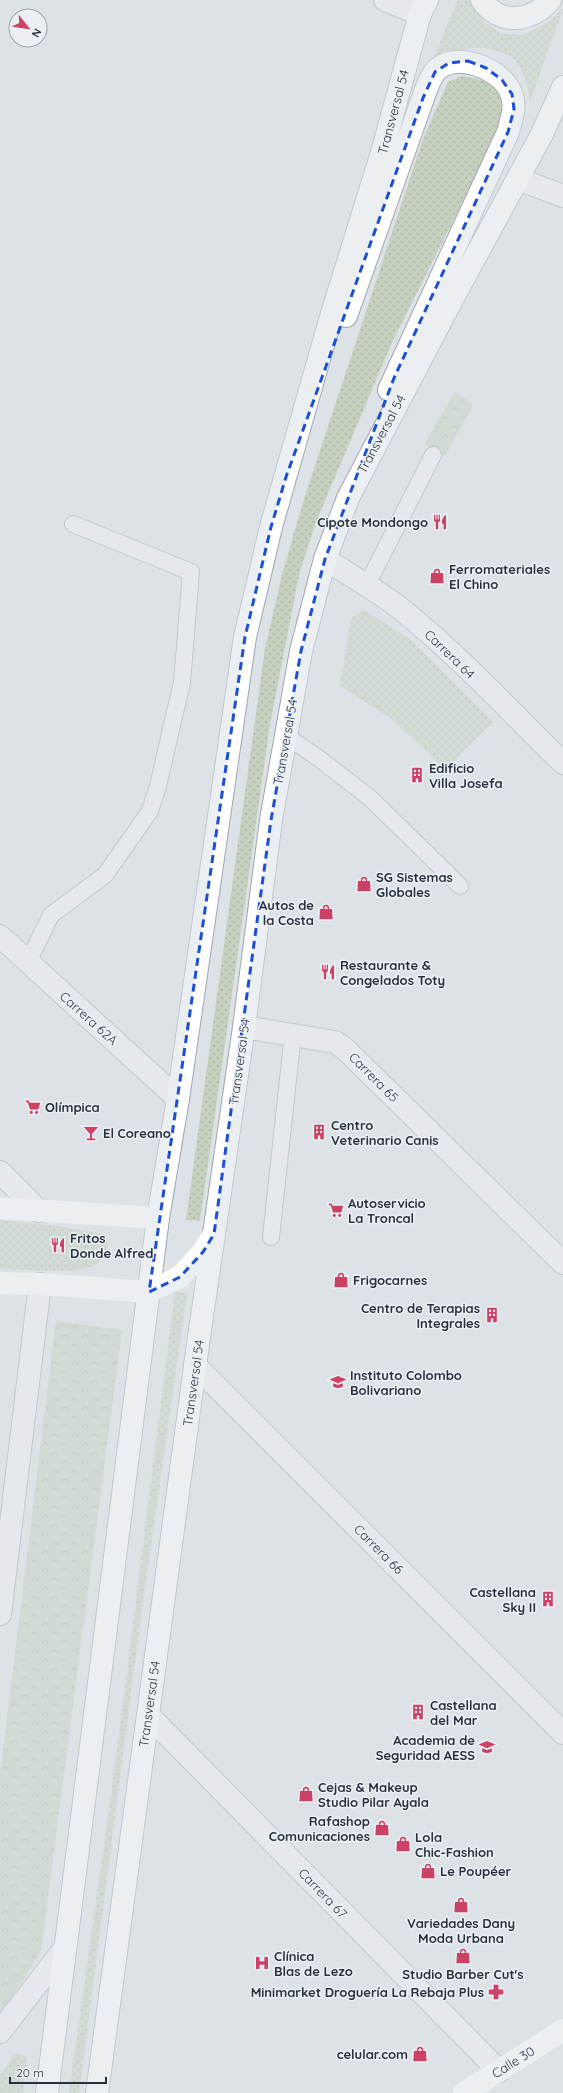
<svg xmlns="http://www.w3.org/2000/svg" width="563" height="2093" viewBox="0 0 563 2093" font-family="Quicksand,sans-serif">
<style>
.grass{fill:url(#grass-dots)}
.park{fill:url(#park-crowns)}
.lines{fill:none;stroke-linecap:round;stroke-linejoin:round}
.lane-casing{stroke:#a2a9b0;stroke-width:18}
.street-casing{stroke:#a2a9b0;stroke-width:24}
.primary-casing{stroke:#9ca7b2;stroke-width:24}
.lane{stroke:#eff2f5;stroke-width:16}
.street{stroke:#eff2f5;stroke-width:22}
.secondary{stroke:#fff;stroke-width:22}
.primary{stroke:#fff;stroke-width:22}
.marked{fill:none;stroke:#1d4ed8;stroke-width:3;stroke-dasharray:8 5;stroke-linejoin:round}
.labels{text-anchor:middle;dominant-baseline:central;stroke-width:3;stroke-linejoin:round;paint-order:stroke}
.street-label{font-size:13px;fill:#26313c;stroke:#ecf0f4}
.poi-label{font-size:13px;font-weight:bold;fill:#26313c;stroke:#ecf0f4;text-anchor:start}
</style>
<defs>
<pattern id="grass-dots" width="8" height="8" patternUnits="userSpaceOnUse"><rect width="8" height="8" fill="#c5d0be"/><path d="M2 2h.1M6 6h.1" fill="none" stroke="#a9b3a4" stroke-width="1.8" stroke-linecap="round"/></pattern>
<pattern id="park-crowns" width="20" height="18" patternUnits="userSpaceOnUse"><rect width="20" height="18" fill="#c5d0be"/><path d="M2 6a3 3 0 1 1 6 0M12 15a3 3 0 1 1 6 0" fill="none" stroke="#a9b3a4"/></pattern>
</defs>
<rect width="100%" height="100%" fill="#dde2e6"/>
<g class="grass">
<path d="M458 0H470L483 22 502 34 524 35 552 20 563 8 530 102C529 87 524 71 514 59 508 52 482 47 473 48 458 50 443 60 430 67Z"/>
<path d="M462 76C470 78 485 79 492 84 506 95 503 116 499 130L393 340 316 522 299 575 270 724 200 1221 186 1220 265 648 282 575 303 502 423 139 448 82Z"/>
<polygon points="364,610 411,640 493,722 445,769 392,719 340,686 351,618"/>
<path d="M0 1220 57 1226 98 1233 107 1241 108 1253C103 1259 96 1266 88 1268 66 1273 24 1269 0 1269Z"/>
<polygon points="175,1292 187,1293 141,1616 79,2093 69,2093 114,1774"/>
<polygon points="16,2053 24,2055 27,2059 23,2093 0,2093 0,2076"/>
</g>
<g class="park">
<polygon points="455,391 473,406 445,456 425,444"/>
<polygon points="56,1321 122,1330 41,1951 0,2016 0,1775"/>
</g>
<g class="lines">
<g class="lane-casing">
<g id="lane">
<polyline points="367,585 433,455"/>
<polyline points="286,736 317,757 370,798 460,886"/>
<polyline points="28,962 51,915 105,875 150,811 158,786 182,682 191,572 73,524"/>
<polyline points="271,1237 293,1033"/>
</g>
</g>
<g class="street-casing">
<g id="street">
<polyline points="385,0 420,14"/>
<polyline points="518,179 563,196"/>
<path d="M325 559C352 577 381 592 406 613 462 659 512 713 563 763"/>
<polyline points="0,936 178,1099"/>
<polyline points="244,1027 335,1042 344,1048 563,1263"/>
<polyline points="0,1172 39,1211"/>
<polyline points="195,1365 563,1733"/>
<polyline points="0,1614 40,1284"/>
<polyline points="148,1715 499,2071"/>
<polyline points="0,2032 65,1948"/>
</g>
</g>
<g class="primary-casing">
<g id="primary">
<path d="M482 0C499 26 532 22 550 0"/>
<path d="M346 316 423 98C426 90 429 80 434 73 453 48 505 69 512 96 516 108 511 120 508 132L389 390"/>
<polyline points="47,2093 158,1218 178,1099 245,637 271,527 331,317 383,149 420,14 427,0"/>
<polyline points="97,2093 198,1344 244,1027 271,820 301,651 325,559 348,498 454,296 542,134 563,87"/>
</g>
</g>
<use href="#lane" class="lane"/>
<use href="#street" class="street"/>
<g class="secondary">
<polyline points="0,1208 158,1218"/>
<polyline points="0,1283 40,1284 149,1292 180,1277 203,1252 214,1234"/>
<polyline points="464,2093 563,2030"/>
</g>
<use href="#primary" class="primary"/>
</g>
<path d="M0 0H563V2093H0ZM468 61 486 68 502 80 512 94 514 109 508 132 394 378 325 559 301 651 271 820 214 1234 203 1252 180 1277 149 1292 245 637 271 527 286 477 423 98 435 72 449 63Z" fill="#dde2e6" fill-opacity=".55" fill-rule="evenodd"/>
<path class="marked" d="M468 61 486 68 502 80 512 94 514 109 508 132 394 378 325 559 301 651 271 820 214 1234 203 1252 180 1277 149 1292 245 637 271 527 286 477 423 98 435 72 449 63Z"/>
<defs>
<g id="restaurant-bare" transform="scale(1.2)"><path d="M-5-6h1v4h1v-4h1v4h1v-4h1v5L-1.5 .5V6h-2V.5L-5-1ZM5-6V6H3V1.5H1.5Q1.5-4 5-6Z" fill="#cb4266" stroke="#ecf0f4" stroke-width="2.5" paint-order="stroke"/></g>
<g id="shop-bare" transform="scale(1.2)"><path d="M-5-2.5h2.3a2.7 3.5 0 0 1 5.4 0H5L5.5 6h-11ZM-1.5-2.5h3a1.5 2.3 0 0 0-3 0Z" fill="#cb4266" stroke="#ecf0f4" stroke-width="2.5" paint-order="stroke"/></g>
<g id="building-bare" transform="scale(1.2)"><path d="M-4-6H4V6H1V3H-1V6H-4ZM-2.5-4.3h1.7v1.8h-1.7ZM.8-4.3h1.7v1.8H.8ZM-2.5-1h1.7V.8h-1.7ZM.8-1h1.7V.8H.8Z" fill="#cb4266" stroke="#ecf0f4" stroke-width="2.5" paint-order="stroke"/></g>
<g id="supermarket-bare" transform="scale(1.2)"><path d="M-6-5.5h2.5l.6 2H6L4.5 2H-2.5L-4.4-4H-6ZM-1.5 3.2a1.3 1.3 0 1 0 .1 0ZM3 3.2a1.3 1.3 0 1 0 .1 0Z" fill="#cb4266" stroke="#ecf0f4" stroke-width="2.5" paint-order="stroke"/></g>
<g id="bar-bare" transform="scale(1.2)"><path d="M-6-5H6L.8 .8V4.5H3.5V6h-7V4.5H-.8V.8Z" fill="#cb4266" stroke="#ecf0f4" stroke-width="2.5" paint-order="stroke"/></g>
<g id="school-bare" transform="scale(1.2)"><path d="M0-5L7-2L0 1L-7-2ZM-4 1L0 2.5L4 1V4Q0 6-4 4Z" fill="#cb4266" stroke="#ecf0f4" stroke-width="2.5" paint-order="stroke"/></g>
<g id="hospital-bare" transform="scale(1.2)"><path d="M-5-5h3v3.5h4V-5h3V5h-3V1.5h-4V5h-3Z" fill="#cb4266" stroke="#ecf0f4" stroke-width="2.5" paint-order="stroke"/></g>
<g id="pharmacy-bare" transform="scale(1.2)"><path d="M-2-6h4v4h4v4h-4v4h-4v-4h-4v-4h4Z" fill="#cb4266" stroke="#ecf0f4" stroke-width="2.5" paint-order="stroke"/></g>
</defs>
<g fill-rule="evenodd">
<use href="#restaurant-bare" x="440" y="522"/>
<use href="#shop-bare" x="437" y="576"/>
<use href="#building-bare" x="417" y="775"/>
<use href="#shop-bare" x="364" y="884"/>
<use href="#shop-bare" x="326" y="912"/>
<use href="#restaurant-bare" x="328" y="972"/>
<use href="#supermarket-bare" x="33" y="1107"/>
<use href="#building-bare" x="319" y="1132"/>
<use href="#bar-bare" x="91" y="1133"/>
<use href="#supermarket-bare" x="336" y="1210"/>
<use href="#restaurant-bare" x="58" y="1245"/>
<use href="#shop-bare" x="341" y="1280"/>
<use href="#building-bare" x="492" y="1315"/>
<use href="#school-bare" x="338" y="1382"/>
<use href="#building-bare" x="548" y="1599"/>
<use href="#building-bare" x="418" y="1712"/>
<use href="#school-bare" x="487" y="1747"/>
<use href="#shop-bare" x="306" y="1794"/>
<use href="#shop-bare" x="382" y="1828"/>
<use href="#shop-bare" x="403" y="1844"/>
<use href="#shop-bare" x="428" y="1871"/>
<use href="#shop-bare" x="461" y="1905"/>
<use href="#shop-bare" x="463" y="1956"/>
<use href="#hospital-bare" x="262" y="1963"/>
<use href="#pharmacy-bare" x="496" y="1992"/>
<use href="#shop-bare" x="420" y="2054"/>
</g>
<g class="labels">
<g class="street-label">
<text transform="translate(393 112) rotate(-75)">Transversal 54</text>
<text transform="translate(381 434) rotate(-62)">Transversal 54</text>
<text transform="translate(450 654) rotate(44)">Carrera 64</text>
<text transform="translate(285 742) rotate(-80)">Transversal 54</text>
<text transform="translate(89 1018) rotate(42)">Carrera 62A</text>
<text transform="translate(239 1062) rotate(-82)">Transversal 54</text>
<text transform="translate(374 1077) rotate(45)">Carrera 65</text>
<text transform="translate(193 1383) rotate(-82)">Transversal 54</text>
<text transform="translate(379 1549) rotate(45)">Carrera 66</text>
<text transform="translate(149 1704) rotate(-82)">Transversal 54</text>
<text transform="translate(323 1893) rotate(46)">Carrera 67</text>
<text transform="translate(513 2062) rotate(-32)">Calle 30</text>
</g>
<g class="poi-label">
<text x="428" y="522" text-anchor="end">Cipote Mondongo</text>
<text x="449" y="569">Ferromateriales<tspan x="449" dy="15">El Chino</tspan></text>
<text x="429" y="768">Edificio<tspan x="429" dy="15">Villa Josefa</tspan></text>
<text x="376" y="877">SG Sistemas<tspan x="376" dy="15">Globales</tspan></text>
<text x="314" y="905" text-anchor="end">Autos de<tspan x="314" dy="15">la Costa</tspan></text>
<text x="340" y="965">Restaurante &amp;<tspan x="340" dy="15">Congelados Toty</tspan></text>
<text x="45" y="1107">Olímpica</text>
<text x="331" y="1125">Centro<tspan x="331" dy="15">Veterinario Canis</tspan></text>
<text x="103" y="1133">El Coreano</text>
<text x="348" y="1203">Autoservicio<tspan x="348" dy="15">La Troncal</tspan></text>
<text x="70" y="1238">Fritos<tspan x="70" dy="15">Donde Alfred</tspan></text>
<text x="353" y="1280">Frigocarnes</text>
<text x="480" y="1308" text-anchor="end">Centro de Terapias<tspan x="480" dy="15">Integrales</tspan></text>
<text x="350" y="1375">Instituto Colombo<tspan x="350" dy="15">Bolivariano</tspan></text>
<text x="536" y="1592" text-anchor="end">Castellana<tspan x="536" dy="15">Sky II</tspan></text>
<text x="430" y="1705">Castellana<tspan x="430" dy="15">del Mar</tspan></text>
<text x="475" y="1740" text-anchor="end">Academia de<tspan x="475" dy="15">Seguridad AESS</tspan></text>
<text x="318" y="1787">Cejas &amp; Makeup<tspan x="318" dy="15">Studio Pilar Ayala</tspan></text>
<text x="370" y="1821" text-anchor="end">Rafashop<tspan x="370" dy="15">Comunicaciones</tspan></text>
<text x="415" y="1837">Lola<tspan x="415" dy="15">Chic-Fashion</tspan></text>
<text x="440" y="1871">Le Poupéer</text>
<text x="461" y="1923" text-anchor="middle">Variedades Dany<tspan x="461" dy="15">Moda Urbana</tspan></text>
<text x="274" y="1956">Clínica<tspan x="274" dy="15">Blas de Lezo</tspan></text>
<text x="463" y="1974" text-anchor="middle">Studio Barber Cut's</text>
<text x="484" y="1992" text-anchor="end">Minimarket Droguería La Rebaja Plus</text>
<text x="408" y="2054" text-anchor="end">celular.com</text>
</g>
</g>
<g transform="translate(28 28) rotate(120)"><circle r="19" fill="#ecf0f4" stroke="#9da4aa"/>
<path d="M0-3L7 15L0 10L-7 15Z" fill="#cb4266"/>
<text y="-6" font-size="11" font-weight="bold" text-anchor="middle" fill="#26313c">N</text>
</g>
<path d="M10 2077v6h96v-6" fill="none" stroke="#26313c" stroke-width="2"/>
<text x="16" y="2077" font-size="12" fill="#26313c" stroke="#ecf0f4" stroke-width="3" paint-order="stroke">20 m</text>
</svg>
